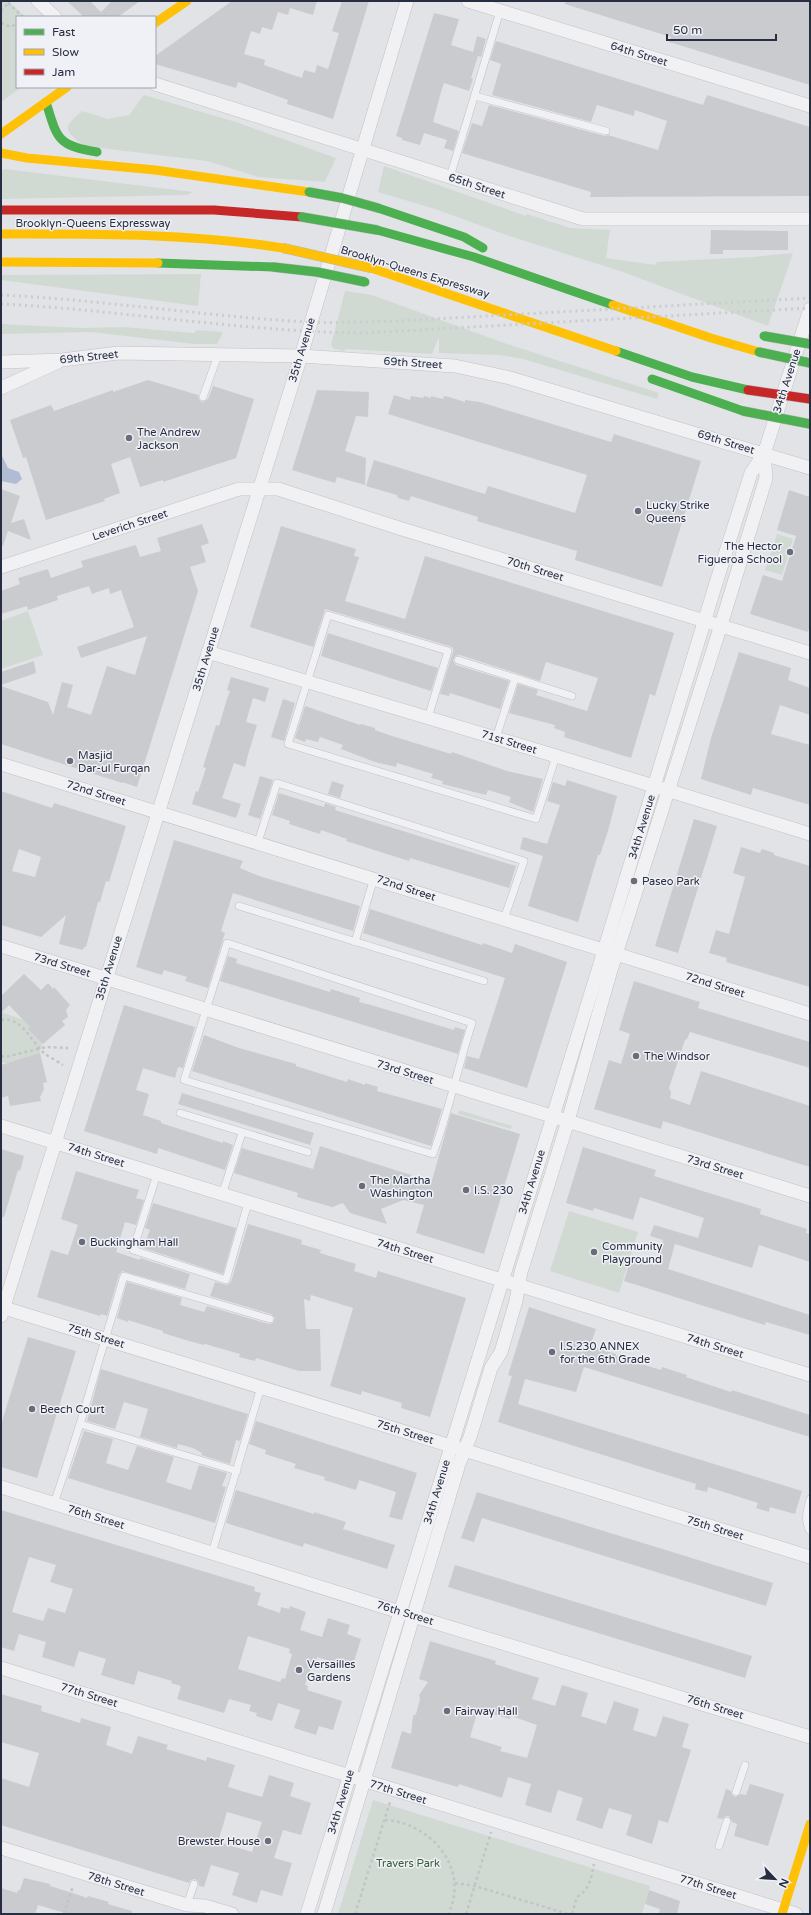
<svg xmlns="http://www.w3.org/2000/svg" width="811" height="1915" viewBox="0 0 811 1915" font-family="'Varela Round',sans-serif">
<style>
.green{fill:#d1dad2}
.water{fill:#b0bcd3}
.building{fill:#cacbcf;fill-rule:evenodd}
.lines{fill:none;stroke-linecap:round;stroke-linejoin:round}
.lane-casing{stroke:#c0c1c5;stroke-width:8}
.street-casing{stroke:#c0c1c5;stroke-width:14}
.path{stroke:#c3c4c8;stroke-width:2.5;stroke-dasharray:3 3;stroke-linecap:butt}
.lane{stroke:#f1f1f3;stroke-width:7}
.street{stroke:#f1f1f3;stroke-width:13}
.fast{stroke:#4caf50;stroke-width:9}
.slow{stroke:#ffc107;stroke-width:9}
.jam{stroke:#c62828;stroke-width:9}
.rail{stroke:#cacccf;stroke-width:3;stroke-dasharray:2 4;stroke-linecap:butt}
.fast-bridge-casing{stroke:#b4b6bc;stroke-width:10;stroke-linecap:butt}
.slow-bridge-casing{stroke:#b4b6bc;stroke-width:10;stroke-linecap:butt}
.jam-bridge-casing{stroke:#b4b6bc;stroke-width:10;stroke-linecap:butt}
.fast-bridge{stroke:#4caf50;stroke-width:9}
.slow-bridge{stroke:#ffc107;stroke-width:9}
.jam-bridge{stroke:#c62828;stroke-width:9}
.poi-dot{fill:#696d7b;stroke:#eff1f6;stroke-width:1.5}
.labels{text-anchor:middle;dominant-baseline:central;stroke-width:3;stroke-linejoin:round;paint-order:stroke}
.street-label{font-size:11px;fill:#282e41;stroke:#eff1f6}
.poi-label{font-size:11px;fill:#282e41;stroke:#eff1f6;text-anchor:start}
.park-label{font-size:11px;fill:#385c35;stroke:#eff1f6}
</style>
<rect width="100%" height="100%" fill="#e2e3e7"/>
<g class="green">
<polygon points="1,1 9,1 25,17 17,17 17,87 22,87 1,102"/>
<path d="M144 95 236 122 336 158 325 182 258 177 207 161 84 146C64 130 62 128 82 111L108 119 129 115Z"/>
<polygon points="384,166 526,216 527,214 570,228 610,230 606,258 655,265 657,262 752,257 793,253 768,326 620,271 512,237 435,209 378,192"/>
<polygon points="5,169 193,192 187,195 1,199 1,171"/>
<polygon points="201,274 198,306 1,280 1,275"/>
<polygon points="345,291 372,295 507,344 659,393 657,399 523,359 499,355 439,353 439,337 432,354 345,349 344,351 334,349 331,345"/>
<polygon points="1,324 81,328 123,327 194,333 197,330 223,332 217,344 194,344 91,332 1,334"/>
<polygon points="777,534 793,539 782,575 765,570"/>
<polygon points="28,611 43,655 1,669 1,621"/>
<polygon points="1,1012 47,1028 34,1071 1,1062"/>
<polygon points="459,1110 512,1126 511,1129 458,1114"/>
<polygon points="569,1211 638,1232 619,1293 550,1271"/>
<polygon points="373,1800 650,1886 642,1914 338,1914"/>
</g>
<polygon class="water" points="1,454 8,468 19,472 22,479 16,484 1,481"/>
<g class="building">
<polygon points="67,1 90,1 101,12 112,1 140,1 118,17 84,17"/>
<polygon points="232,1 317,1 313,15 290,8 288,15 278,12 272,30 262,27 260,34 251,31 244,54 265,60 264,65 302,78 304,70 315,73 317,65 328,69 339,33 332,31 342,1 369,1 333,119 287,104 288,100 238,82 236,88 155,64 155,56"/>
<polygon points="565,1 810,1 810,85 669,42 671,37 565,4"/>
<polygon points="434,13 459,19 451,45 473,52 477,36 486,39 481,57 478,56 471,78 473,79 469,91 444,83 441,92 433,122 459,131 453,151 444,148 447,140 424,133 420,145 402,140 402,138 396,136"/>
<polygon points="496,41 703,105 707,95 810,127 810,196 590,197 591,192 462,153 472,123 482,126 489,105 605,136 608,135 658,150 667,121 635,110 634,116 597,105 591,122 492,95 501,64 490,60"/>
<polygon points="711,230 788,231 788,250 723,250 723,254 710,254"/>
<polygon points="148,380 198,395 199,400 202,402 208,399 213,386 254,399 236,458 163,482 163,480 140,487 130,457 111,464 120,493 104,499 105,501 46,520 26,457 23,458 10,420 51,405 54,411 113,390 113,392"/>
<polygon points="317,390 369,392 368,417 356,416 345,451 366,458 365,485 337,477 335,483 292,470"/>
<polygon points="394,395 410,400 411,396 423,398 424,396 431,398 431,396 443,399 444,396 449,397 465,402 465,400 480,402 611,442 614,434 701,461 662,587 575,560 577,551 477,521 478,517 411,496 409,501 398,498 397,495 366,486 374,460 485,494 488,486 575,513 587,475 388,414"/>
<polygon points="1,489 20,496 11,523 24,519 31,540 8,531 3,546 1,546"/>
<polygon points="789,490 810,497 810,625 808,632 750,614 763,575 782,581 796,536 777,530"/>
<polygon points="202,524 209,543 201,546 206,562 190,567 198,591 137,787 122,782 122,783 1,744 1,686 48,702 53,715 62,682 73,685 67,707 91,715 107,666 135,675 147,636 81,658 77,647 134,627 121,590 110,594 109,588 92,594 89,586 57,596 58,600 28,610 27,606 1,614 1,591 20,584 18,578 48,569 51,578 83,567 81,561 136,545 140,557 161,551 157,538"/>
<polygon points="281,526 356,549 354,556 359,557 345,601 405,619 425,556 674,633 655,696 650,694 631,758 564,737 565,732 554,728 555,725 509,713 518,684 538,690 536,695 587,711 598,678 546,662 540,681 460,655 455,656 453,661 456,665 509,681 500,709 450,693 449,696 440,694 453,652 453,648 449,646 325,609 313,647 250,627"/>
<polygon points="328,633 438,668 431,691 321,656"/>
<polygon points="739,652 791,668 788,680 810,688 810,715 780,705 771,734 810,745 810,805 753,788 751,795 701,779 711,738"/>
<polygon points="34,661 36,673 1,685 1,672"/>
<polygon points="231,677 269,688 265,702 253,698 246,722 257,725 248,755 245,767 234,763 222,798 241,804 236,818 192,804 196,791 198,792 206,768 203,767 216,725 219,726 226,702 230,691 227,690"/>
<polygon points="283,699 295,703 284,741 271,737"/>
<polygon points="305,706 360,725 361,724 375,728 375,730 392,736 451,754 452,752 507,771 543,779 533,812 509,802 511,797 488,790 486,795 442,784 443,781 431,778 433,774 397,763 396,767 375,762 341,749 343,745 320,737 318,742 306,739 305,742 295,738"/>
<polygon points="260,776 273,780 260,819 248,815"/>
<polygon points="567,780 617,796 608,831 600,855 598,855 578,922 528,906 543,856 520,849 523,837 547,844 560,805 547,801 553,782 565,786"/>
<polygon points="332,781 344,785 340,798 328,794"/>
<path d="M1 791 52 808 54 803 126 826 109 882 106 881 100 902H98L86 947H84L83 950 59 944 66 915 41 937 1 925ZM19 849 41 857 35 877 12 871Z"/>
<polygon points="279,793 324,807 325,803 336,807 335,810 516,866 509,888 410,858 409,861 346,841 347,839 321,830 320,834 289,824 290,821 272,815"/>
<polygon points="694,819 717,826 678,953 655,946"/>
<polygon points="174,840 243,861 240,868 259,876 360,906 353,931 233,893 221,931 225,933 208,988 185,981 187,977 164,970 162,975 136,967"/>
<polygon points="741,847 760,853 762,849 774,853 774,855 810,866 810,987 726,962 727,958 709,953 716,930 729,934 745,877 733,873"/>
<polygon points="370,909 482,945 483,943 512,953 515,944 567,962 527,1088 464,1068 467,1056 479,1059 505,978 363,933"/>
<polygon points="228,956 237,959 236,963 330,992 331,989 360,998 359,1002 371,1005 454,1030 455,1027 465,1030 458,1054 220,981"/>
<polygon points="24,974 41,990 48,983 53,989 54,987 70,1005 66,1010 68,1017 62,1021 65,1025 43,1044 28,1029 30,1027 9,1005 1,1013 1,996"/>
<polygon points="634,981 700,1002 698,1008 810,1042 810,1068 690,1032 687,1039 685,1040 669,1088 671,1092 670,1098 690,1105 701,1071 810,1106 810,1167 663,1121 661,1129 594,1109 609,1060 621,1064 630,1034 619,1030"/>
<polygon points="124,1005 195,1027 183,1068 178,1067 175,1078 143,1068 136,1090 149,1094 143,1115 161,1121 161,1123 223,1143 223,1141 233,1145 225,1170 158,1148 157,1154 84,1131"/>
<polygon points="204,1035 239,1048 296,1064 296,1066 347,1082 348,1079 365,1085 365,1083 378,1087 377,1091 442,1109 431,1146 192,1071"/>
<polygon points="40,1053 47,1082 43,1083 44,1089 40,1097 41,1101 10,1106 8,1096 1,1098 1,1065"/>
<polygon points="182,1093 314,1133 310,1145 178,1104"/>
<polygon points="451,1113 520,1134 484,1254 416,1233 424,1205 403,1200 381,1209 387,1224 350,1213 343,1203 332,1207 297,1197 298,1193 234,1173 242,1148 313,1169 320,1146 411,1175 410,1178 431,1184"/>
<polygon points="583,1147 656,1170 654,1176 761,1209 760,1214 807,1229 806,1233 810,1234 810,1262 759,1245 752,1268 675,1244 668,1269 810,1315 810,1335 766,1322 765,1325 624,1281 631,1258 655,1265 663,1240 650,1236 654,1225 698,1238 704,1218 640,1197 633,1220 594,1208 593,1211 566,1203"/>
<polygon points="1,1149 24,1156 20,1171 18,1170 4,1217 1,1217"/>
<polygon points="76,1171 139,1190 136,1198 144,1200 136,1225 125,1222 116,1252 140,1260 140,1258 190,1274 185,1289 122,1271 119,1275 107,1316 101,1314 100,1316 37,1297 51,1250 68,1255 78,1225 61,1219"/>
<polygon points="153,1203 236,1228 223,1274 143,1248 150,1230 145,1228"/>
<polygon points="248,1224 302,1240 301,1244 321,1250 320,1253 356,1264 354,1271 376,1278 378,1271 466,1298 430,1417 401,1408 402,1403 362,1391 361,1395 330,1386 353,1308 311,1295 310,1301 304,1299 306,1329 320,1329 321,1371 299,1371 256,1358 255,1361 239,1357 240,1354 205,1344 204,1345 189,1341 163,1333 163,1331 128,1320 128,1322 117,1318 127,1282 182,1298 180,1305 204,1312 207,1306 269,1324 273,1323 275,1318 271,1314 210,1296 215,1282 227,1285 231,1282"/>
<polygon points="529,1307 596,1329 590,1346 616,1354 616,1356 661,1370 662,1367 687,1375 686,1377 731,1392 732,1390 810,1415 810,1437 584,1367 576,1392 525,1379 518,1404 802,1491 795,1514 770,1507 769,1512 756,1508 758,1503 708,1487 707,1492 695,1489 696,1484 498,1422 512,1376 508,1375"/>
<polygon points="28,1337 76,1351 37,1478 1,1467 1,1425"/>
<polygon points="101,1369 248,1414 240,1441 236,1440 230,1464 201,1455 202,1453 193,1448 178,1444 177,1448 140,1437 148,1409 124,1402 115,1429 87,1421"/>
<polygon points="256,1421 417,1473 402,1520 389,1517 396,1492 359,1480 356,1490 324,1480 325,1477 294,1468 296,1464 265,1454 266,1450 249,1444"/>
<polygon points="84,1431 113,1439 106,1463 128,1470 137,1446 174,1457 166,1482 191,1490 199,1465 227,1473 222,1486 226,1487 215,1523 68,1478"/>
<polygon points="236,1490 314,1514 314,1512 346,1522 343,1529 395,1545 387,1569 304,1543 303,1547 226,1523"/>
<polygon points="477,1492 773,1583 766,1606 482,1518 474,1542 461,1538"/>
<path d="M1 1510 255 1587 254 1591 261 1593 257 1605 280 1613 281 1607 289 1609 290 1606 306 1612 300 1630 322 1637 328 1618 350 1625 347 1634 361 1639 352 1668 317 1657 316 1662 313 1661 305 1685 308 1686 307 1690 342 1701 333 1730 319 1726 316 1735 294 1728 300 1710 278 1703 272 1721 256 1716 257 1713 249 1711 251 1705 229 1699 224 1713 177 1699 181 1686 171 1683 172 1681 138 1671 134 1685 101 1675 106 1659 79 1651 74 1667 42 1657 46 1642 19 1634 14 1651 1 1647ZM29 1557 56 1565 50 1582 73 1589 65 1613 48 1608 43 1621 12 1612ZM248 1636 290 1649 289 1653 292 1654 285 1679 282 1678 280 1682 238 1669Z"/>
<polygon points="455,1565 752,1656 745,1678 448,1587"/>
<path d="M430 1641 496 1661 495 1664 539 1678 532 1699 555 1706 562 1685 588 1693 581 1716 606 1724 614 1701 639 1709 633 1730 656 1737 663 1716 689 1724 682 1747 691 1750 668 1823 659 1820 652 1844 626 1835 632 1815 609 1808 602 1829 576 1820 583 1798 558 1790 551 1813 525 1805 531 1784 508 1777 502 1798 459 1784 458 1787 391 1768 402 1731 411 1734 413 1716 416 1714 420 1699 419 1695 428 1682 419 1679ZM478 1710 510 1719 511 1716 537 1725 527 1758 500 1751 502 1747 470 1737Z"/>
<path d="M1 1694 42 1706 41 1711 80 1723 81 1718 111 1727 106 1745 132 1754 138 1736 168 1745 166 1749 206 1761 207 1757 235 1765 228 1787 262 1797 269 1775 294 1783 290 1796 311 1803 301 1835 283 1830 274 1858 292 1863 282 1896 261 1890 257 1903 232 1895 239 1873 211 1865 204 1887 199 1886 198 1881 195 1879 191 1880 189 1883 1 1825V1778L29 1787 39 1753 1 1742ZM227 1812 262 1822 252 1852 218 1842Z"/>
<polygon points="750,1784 784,1794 768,1846 734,1836 737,1824 732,1822 729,1816 726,1816 722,1819 717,1818 726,1789 731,1791 732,1795 735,1797 741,1794 746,1795"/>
<polygon points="24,1878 50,1884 50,1886 79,1895 87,1898 88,1896 109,1902 108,1904 132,1911 132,1914 68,1914 38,1905 35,1914 1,1914 1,1888 17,1893 18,1890 20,1890"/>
<polygon points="649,1890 680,1901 677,1914 659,1914 660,1909 645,1904"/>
</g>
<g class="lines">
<g class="lane-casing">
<g id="lane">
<polyline points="475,96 606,131"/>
<polyline points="450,177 500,11"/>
<polyline points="203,397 218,355"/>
<polyline points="458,660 572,696"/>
<polyline points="428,718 448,651 328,615 288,744 536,819 556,756"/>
<polyline points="496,738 515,678"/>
<polyline points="258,842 277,783 524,861 504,919"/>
<polyline points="239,906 484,981"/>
<polyline points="355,942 374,878"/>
<path d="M227 943 472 1023C458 1066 449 1111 433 1154L184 1080Z"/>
<polyline points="180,1113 308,1152"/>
<polyline points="157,1174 133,1250 226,1280 248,1203"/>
<polyline points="222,1195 242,1133"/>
<polyline points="80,1424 237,1471"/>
<path d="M810 1499C807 1510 804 1521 810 1531"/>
<polyline points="54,1504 80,1424 124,1276 270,1319"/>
<polyline points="212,1553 261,1387"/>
<polyline points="736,1792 745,1765"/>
<polyline points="719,1846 727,1821"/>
<polyline points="187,1905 194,1884"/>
</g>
</g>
<g class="street-casing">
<g id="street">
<polyline points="38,1 55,17"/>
<polyline points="468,1 810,106"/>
<polyline points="155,84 583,219 810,219"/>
<polyline points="1,362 62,360 118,353 301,356 455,366 510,378 810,468"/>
<polyline points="1,388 58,362"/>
<polyline points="1,567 239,489 278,489 402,529 810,653"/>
<polyline points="208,652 556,756 810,834"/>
<polyline points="1,764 810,1014"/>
<polyline points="1,946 810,1196"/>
<polyline points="1,1126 810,1375"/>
<polyline points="1,1307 810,1557"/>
<polyline points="1,1316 301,356 407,1"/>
<polyline points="1,1487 387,1608 810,1737"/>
<polyline points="1,1668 796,1914"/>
<polyline points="1,1848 187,1905 205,1906 232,1914"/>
<polyline points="307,1914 599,967 716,583 751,473 764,454 810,309"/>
<polyline points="324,1914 459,1464 470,1437 491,1368 501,1352 516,1301 521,1272 568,1121 611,970 721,625 766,478 764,454"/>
</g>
</g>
<g class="path">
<polyline points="8,3 23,17"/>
<polyline points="1,11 10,1"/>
<polyline points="1,23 11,27 17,23"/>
<path d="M1 1020C22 1016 31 1042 44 1053 49 1057 57 1061 63 1065"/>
<polyline points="1,1056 5,1057 46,1047 68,1048"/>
<path d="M385 1820C430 1822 471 1869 448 1914"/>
<polyline points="455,1883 475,1886 568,1914"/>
<polyline points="64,1914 73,1886"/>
<polyline points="355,1914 390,1802"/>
<polyline points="466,1914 491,1832"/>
<path d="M572 1914 577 1897C590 1889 591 1878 594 1864"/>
</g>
<use href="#lane" class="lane"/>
<use href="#street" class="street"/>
<g class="fast">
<path d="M46 102C57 138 57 146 97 152"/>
<polyline points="378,208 464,237 483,248"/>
<polyline points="377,230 474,257 613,305"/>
<polyline points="158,263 273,267"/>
<polyline points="616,351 692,377 748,390"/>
<polyline points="652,379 743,411"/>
</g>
<g class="slow">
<polyline points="155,23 187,1"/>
<polyline points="1,134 67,87"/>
<polyline points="1,153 27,158 155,170 309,192"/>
<path d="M1 234C96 234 189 233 283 248"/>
<polyline points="1,262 158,263"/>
<polyline points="371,268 616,351"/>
<polyline points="613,305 711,338 759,352"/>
<polyline points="782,1914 810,1824"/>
</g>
<polyline class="jam" points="1,210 214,210 302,217"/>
<g class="rail">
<path d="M1 295C103 300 204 316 306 322 337 323 367 322 397 321L810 298"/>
<path d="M1 304C123 310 243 332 365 333L810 308"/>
</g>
<g class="fast-bridge-casing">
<g id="fast-bridge">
<polyline points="309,192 342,198 378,208"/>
<polyline points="302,217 377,230"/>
<polyline points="273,267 317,272 365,282"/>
<polyline points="764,336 810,344"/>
<polyline points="759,352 810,363"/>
<polyline points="743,411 810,424"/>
</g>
</g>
<g class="slow-bridge-casing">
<polyline id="slow-bridge" points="283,248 371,268"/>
</g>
<g class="jam-bridge-casing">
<polyline id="jam-bridge" points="748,390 810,399"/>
</g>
<use href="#fast-bridge" class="fast-bridge"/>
<use href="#slow-bridge" class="slow-bridge"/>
<use href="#jam-bridge" class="jam-bridge"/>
</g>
<g class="poi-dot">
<circle cx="129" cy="438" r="4"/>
<circle cx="638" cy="511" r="4"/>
<circle cx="790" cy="552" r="4"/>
<circle cx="70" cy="761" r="4"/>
<circle cx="634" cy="881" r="4"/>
<circle cx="636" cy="1056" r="4"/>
<circle cx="362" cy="1186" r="4"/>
<circle cx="466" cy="1190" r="4"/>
<circle cx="82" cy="1242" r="4"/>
<circle cx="594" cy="1252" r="4"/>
<circle cx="552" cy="1352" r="4"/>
<circle cx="32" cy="1409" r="4"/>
<circle cx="299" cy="1670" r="4"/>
<circle cx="447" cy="1711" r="4"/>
<circle cx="268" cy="1841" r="4"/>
</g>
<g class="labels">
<g class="street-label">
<text transform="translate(639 54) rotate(17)">64th Street</text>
<text transform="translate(477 186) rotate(18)">65th Street</text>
<text x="93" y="223">Brooklyn-Queens Expressway</text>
<text transform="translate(415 272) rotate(17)">Brooklyn-Queens Expressway</text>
<text transform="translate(302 350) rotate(-73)">35th Avenue</text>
<text transform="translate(89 357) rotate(-6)">69th Street</text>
<text transform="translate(413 363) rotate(4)">69th Street</text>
<text transform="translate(787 381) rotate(-72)">34th Avenue</text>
<text transform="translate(726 442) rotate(17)">69th Street</text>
<text transform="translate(130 525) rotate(-18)">Leverich Street</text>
<text transform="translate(535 569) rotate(17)">70th Street</text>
<text transform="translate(206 659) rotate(-73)">35th Avenue</text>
<text transform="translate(509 742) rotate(17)">71st Street</text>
<text transform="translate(96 793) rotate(17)">72nd Street</text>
<text transform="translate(642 827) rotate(-73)">34th Avenue</text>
<text transform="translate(406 888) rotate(18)">72nd Street</text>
<text transform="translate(62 965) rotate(17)">73rd Street</text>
<text transform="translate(109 968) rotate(-73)">35th Avenue</text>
<text transform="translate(715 985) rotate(17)">72nd Street</text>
<text transform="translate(405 1072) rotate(17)">73rd Street</text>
<text transform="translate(96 1155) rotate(17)">74th Street</text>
<text transform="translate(715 1167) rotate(17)">73rd Street</text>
<text transform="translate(532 1182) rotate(-73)">34th Avenue</text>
<text transform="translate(405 1251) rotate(17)">74th Street</text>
<text transform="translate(96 1336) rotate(17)">75th Street</text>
<text transform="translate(715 1346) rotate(17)">74th Street</text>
<text transform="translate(405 1432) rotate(17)">75th Street</text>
<text transform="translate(437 1492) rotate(-73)">34th Avenue</text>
<text transform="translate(96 1517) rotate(17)">76th Street</text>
<text transform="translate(715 1528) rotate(17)">75th Street</text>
<text transform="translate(405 1613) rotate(17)">76th Street</text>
<text transform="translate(89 1695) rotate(17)">77th Street</text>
<text transform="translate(715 1707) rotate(17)">76th Street</text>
<text transform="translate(398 1792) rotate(17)">77th Street</text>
<text transform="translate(341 1802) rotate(-73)">34th Avenue</text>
<text transform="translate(116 1884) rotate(17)">78th Street</text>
<text transform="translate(708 1887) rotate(17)">77th Street</text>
</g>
<g class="poi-label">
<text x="137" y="432">The Andrew<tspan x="137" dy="13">Jackson</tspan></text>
<text x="646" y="505">Lucky Strike<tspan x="646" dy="13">Queens</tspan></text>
<text x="782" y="546" text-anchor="end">The Hector<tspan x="782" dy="13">Figueroa School</tspan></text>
<text x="78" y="755">Masjid<tspan x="78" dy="13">Dar-ul Furqan</tspan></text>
<text x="642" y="881">Paseo Park</text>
<text x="644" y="1056">The Windsor</text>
<text x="370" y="1180">The Martha<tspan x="370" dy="13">Washington</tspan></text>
<text x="474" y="1190">I.S. 230</text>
<text x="90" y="1242">Buckingham Hall</text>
<text x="602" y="1246">Community<tspan x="602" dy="13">Playground</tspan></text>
<text x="560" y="1346">I.S.230 ANNEX<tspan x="560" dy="13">for the 6th Grade</tspan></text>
<text x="40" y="1409">Beech Court</text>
<text x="307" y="1664">Versailles<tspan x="307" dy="13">Gardens</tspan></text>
<text x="455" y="1711">Fairway Hall</text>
<text x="260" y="1841" text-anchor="end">Brewster House</text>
</g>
<g class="park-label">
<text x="408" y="1863">Travers Park</text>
</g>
</g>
<rect width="811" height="1915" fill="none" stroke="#282e41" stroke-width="4"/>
<rect x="16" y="16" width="140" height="72" fill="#eff1f6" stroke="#9fa3ae"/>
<rect x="24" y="29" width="20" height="6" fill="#4caf50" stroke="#9fa3ae"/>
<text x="52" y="36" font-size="12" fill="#282e41">Fast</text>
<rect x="24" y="49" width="20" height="6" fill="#ffc107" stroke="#9fa3ae"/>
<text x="52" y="56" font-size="12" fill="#282e41">Slow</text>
<rect x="24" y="69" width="20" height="6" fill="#c62828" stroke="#9fa3ae"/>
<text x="52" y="76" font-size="12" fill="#282e41">Jam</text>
<g transform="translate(775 1879) rotate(115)" stroke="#eff1f6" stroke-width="3" paint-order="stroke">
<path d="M0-3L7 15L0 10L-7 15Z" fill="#282e41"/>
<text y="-6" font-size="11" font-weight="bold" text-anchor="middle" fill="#282e41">N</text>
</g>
<path d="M667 34v6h109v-6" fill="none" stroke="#282e41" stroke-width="2"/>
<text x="673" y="34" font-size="12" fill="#282e41" stroke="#eff1f6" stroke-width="3" paint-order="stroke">50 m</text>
</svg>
